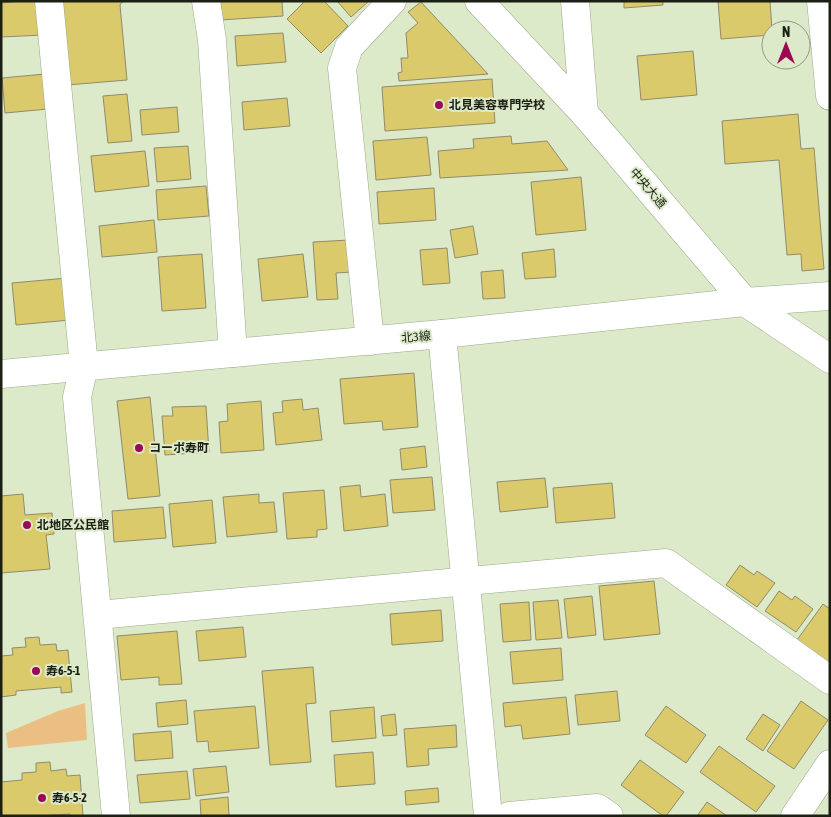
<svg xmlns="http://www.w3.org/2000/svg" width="831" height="817" viewBox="0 0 831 817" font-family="'Asap Condensed','Noto Sans JP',sans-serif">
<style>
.green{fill:#ebbf83}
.building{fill:#daca6b;stroke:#908b6d}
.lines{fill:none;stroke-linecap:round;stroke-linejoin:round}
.minor-casing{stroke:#9ba789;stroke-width:29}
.minor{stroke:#fff;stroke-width:28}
.poi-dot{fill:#9d0855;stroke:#ddeaca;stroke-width:2}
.labels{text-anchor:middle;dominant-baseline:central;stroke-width:4;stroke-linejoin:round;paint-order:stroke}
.poi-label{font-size:12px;font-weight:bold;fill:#1b1f14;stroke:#ddeaca;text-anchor:start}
.street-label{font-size:12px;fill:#1b1f14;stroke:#ddeaca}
</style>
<rect width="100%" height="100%" fill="#ddeaca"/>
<polygon class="green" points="85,703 87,740 8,748 6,733 58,711"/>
<g class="building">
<polygon points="22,1 40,1 43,35 1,37 1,3"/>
<polygon points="58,1 123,1 120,5 127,80 67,85"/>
<polygon points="218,1 282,1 283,16 220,20"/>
<polygon points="305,1 324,1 348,26 321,53 287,19"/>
<polygon points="337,1 369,1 351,17"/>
<polygon points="624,1 663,1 663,5 624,8"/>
<polygon points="718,1 770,1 772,30 771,30 771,35 721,39"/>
<polygon points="421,2 488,74 399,81 398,73 402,72 401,58 408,58 406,33 418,23 408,12"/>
<polygon points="283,33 286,62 237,66 235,36"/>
<polygon points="693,51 697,95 641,100 637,56"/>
<polygon points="45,74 48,109 5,113 2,78"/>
<polygon points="492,79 495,123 385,131 382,87"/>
<polygon points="127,94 132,141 108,143 103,96"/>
<polygon points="287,98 290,126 244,130 242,102"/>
<polygon points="177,107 179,132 142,135 140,110"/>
<polygon points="798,114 801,149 814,148 824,269 802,271 801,254 787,255 779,160 725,164 722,121"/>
<polygon points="511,136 512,144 547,141 568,170 440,178 438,151 474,148 473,139"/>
<polygon points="427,137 431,175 376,180 373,141"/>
<polygon points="188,146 191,179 157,182 154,148"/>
<polygon points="145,151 149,186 95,192 91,156"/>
<polygon points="581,177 586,230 536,235 531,182"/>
<polygon points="206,186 209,216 158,220 156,190"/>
<polygon points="434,188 436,220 379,224 377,192"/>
<polygon points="154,220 157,252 102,257 99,226"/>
<polygon points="473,226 478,254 455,258 450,230"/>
<polygon points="349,240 352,272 336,273 338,299 317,300 313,242"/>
<polygon points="447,248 450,283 423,285 420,250"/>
<polygon points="554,249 556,277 525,279 522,253"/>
<polygon points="202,254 206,308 162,311 158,257"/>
<polygon points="303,254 308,297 262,301 258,259"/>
<polygon points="503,270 505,298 483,299 481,272"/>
<polygon points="67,278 70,320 16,325 12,283"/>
<polygon points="414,373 418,427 383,430 382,421 344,424 340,379"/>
<polygon points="150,397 160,496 128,499 117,401"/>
<polygon points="302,399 303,410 318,408 322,440 276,445 273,413 283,412 282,401"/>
<polygon points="261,401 264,450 221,453 219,422 228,421 227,404"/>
<polygon points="206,406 209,452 165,455 162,416 173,416 172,407"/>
<polygon points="425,446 427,467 402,470 400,449"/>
<polygon points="432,477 435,510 393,513 390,480"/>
<polygon points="545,478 548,507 500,512 497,482"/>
<polygon points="612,483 615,518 556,523 553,488"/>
<polygon points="360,485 361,497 385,494 388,526 344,531 340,487"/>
<polygon points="324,490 327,529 317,530 317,537 287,539 283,493"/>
<polygon points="23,494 25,515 52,513 54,534 46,535 50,569 1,573 1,496"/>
<polygon points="259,494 259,503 274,502 277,532 227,537 223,497"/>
<polygon points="212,500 216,543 173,547 169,504"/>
<polygon points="163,507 166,538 114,542 112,511"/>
<polygon points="740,565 754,575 757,571 775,583 757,607 726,585"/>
<polygon points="654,581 660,634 604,640 599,586"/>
<polygon points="779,591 792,600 795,596 813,609 796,632 765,611"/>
<polygon points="592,596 596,635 568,638 564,599"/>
<polygon points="558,600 562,638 536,640 533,602"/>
<polygon points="529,602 531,640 503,642 500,604"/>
<polygon points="823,604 830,609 830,663 797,640"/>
<polygon points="441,610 443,641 392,645 390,614"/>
<polygon points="243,627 246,657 199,661 196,631"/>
<polygon points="177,631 182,684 159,685 159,677 121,680 117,636"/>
<polygon points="39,637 40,645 56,644 57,651 68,650 72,692 61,693 61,687 16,691 16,695 1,697 1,656 13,655 12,648 26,647 25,638"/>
<polygon points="561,648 563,680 513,684 510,652"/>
<polygon points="313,667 316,703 306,704 311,762 270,765 262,671"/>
<polygon points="617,691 620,721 578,725 575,695"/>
<polygon points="566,697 570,734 523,739 521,725 505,727 503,703"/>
<polygon points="186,700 188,724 158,727 156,703"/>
<polygon points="801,701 828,720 794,769 767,751"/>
<polygon points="255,706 259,748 209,752 208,741 197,742 194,711"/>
<polygon points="666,706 706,735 686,763 645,735"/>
<polygon points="374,707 376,738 332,742 330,711"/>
<polygon points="395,714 397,735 383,736 381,716"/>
<polygon points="763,714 780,725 763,751 746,739"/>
<polygon points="456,725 457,747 428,749 429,765 407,767 404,729"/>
<polygon points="171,731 173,758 135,761 133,734"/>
<polygon points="719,746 775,786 756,812 700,772"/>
<polygon points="373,752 375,784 336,787 334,755"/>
<polygon points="640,760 684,792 666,816 663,816 621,785"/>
<polygon points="50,762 51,771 66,769 67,776 80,775 83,816 70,816 70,814 40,816 1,816 1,782 22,780 22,773 36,772 36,763"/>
<polygon points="226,766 229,792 196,796 193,769"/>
<polygon points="187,771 190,799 140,803 137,775"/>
<polygon points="438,788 439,802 406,805 405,791"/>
<polygon points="228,797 229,816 201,816 200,800"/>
<polygon points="707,802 727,816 697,816"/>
</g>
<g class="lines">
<g class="minor-casing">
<g id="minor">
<polyline points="49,1 84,366 77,397 116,816"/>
<polyline points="206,1 212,40 233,353"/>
<polyline points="479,1 584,113 745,302 830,359"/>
<polyline points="575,1 584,113"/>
<polyline points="821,1 830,96"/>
<polyline points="442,334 488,816"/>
<polyline points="370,341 342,68 349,47 392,1"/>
<polyline points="1,374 442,334 745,302 830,296"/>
<polyline points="98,615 666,563 830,680"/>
<polyline points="509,816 597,808 609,816"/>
<polyline points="795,816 830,764"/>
</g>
</g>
<use href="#minor" class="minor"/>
</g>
<g class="poi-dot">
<circle cx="439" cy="105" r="5"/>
<circle cx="139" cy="448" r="5"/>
<circle cx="27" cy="525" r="5"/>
<circle cx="36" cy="671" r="5"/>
<circle cx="42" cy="798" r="5"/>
</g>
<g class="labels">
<g class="poi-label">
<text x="449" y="105">北見美容専門学校</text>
<text x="149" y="448">コーポ寿町</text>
<text x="37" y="525">北地区公民館</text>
<text x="46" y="671">寿6-5-1</text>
<text x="52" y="798">寿6-5-2</text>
</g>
<g class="street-label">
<text transform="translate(648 188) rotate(49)">中央大通</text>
<text transform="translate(416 337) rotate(-5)">北3線</text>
</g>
</g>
<rect width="831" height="817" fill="none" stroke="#1b1f14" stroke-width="5"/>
<g transform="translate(786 45)"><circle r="24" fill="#ddeaca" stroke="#8f9981"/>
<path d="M0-4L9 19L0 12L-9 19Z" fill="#9d0855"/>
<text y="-8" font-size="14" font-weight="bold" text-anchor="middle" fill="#1b1f14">N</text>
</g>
</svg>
